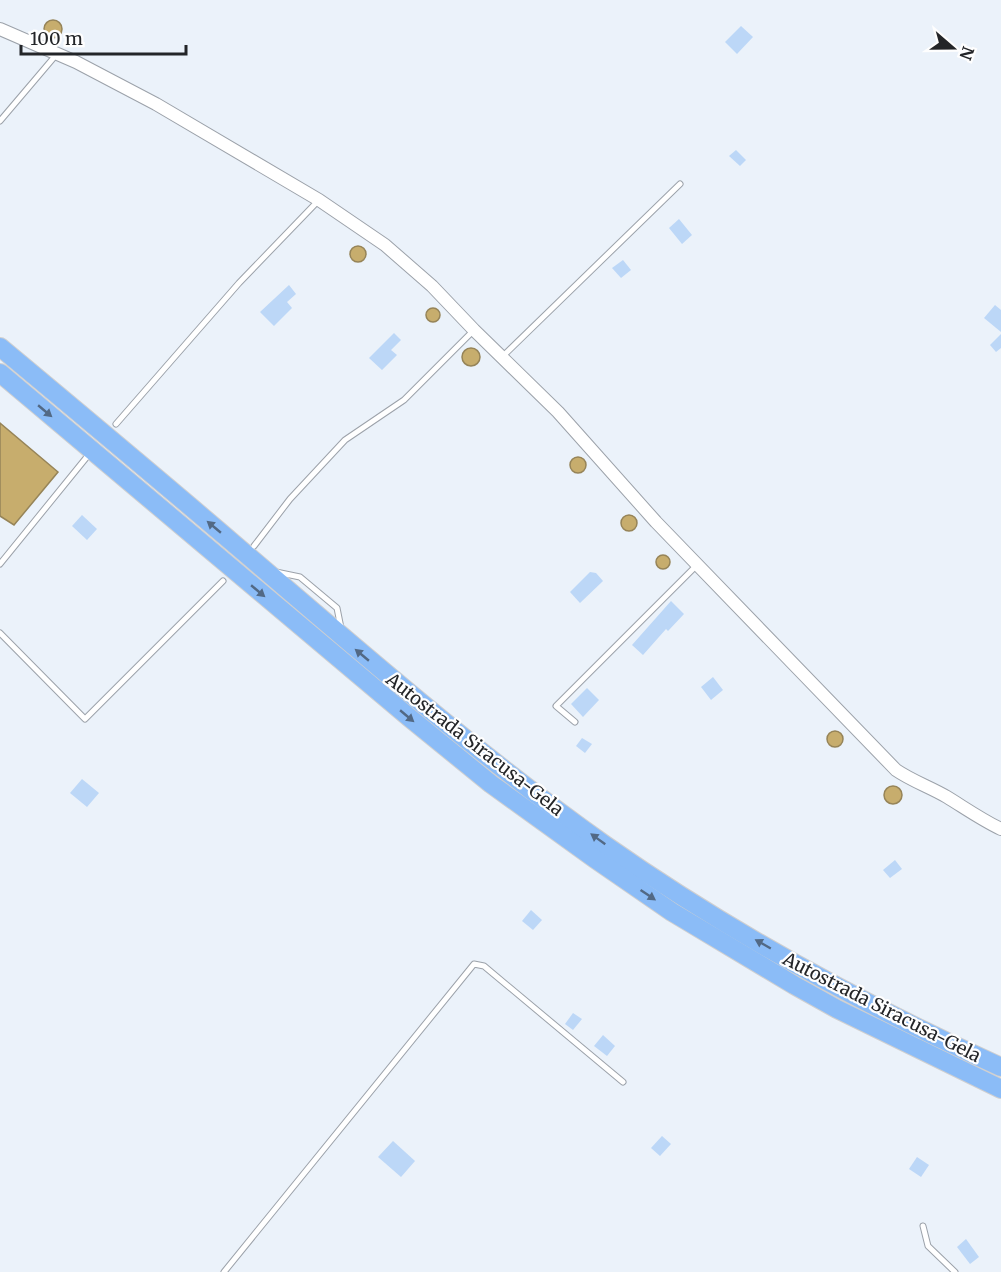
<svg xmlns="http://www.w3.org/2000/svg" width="1001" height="1272" viewBox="0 0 1001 1272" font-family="Merriweather,serif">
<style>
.water{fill:#c7ad6d;stroke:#968458;stroke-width:1.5}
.building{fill:#bcd7f7}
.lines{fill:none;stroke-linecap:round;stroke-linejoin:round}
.service-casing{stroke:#9ca2aa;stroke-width:7}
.tertiary-casing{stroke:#9ca2aa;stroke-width:14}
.motorway-casing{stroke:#cfcfd0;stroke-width:20}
.service{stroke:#fff;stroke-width:5}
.tertiary{stroke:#fff;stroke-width:12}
.motorway{stroke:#8bbcf7;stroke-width:18}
.oneway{fill:#526985}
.labels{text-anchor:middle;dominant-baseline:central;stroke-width:4.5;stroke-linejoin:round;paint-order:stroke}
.street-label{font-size:18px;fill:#232528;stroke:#fefefe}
</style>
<rect width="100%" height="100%" fill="#ebf2fa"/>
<g class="water">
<circle cx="53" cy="29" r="9"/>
<circle cx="358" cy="254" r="8"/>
<circle cx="433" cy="315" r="7"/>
<circle cx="471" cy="357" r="9"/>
<polygon points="0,423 58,472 14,525 0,516"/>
<circle cx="578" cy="465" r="8"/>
<circle cx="629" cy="523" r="8"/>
<circle cx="663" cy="562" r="7"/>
<circle cx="835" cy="739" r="8"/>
<circle cx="893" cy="795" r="9"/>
</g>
<g class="building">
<polygon points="741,26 753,37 737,54 725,42"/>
<polygon points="736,150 746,160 740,166 729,156"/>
<polygon points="679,219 692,235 682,244 669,228"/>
<polygon points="623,260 631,270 621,278 612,268"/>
<polygon points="289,285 296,294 287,302 292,308 274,326 260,312"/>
<polygon points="995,305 1001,310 1001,332 984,318"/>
<polygon points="394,333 401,340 391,350 397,355 382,370 369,358"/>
<polygon points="1001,334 1001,348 996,352 990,345"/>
<polygon points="82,515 97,529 87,540 72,526"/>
<polygon points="590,572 596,573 603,581 580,603 570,592"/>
<polygon points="671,601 684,614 668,631 666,629 643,655 632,645"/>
<polygon points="713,677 723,690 711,700 701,687"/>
<polygon points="587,688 599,700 583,717 571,704"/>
<polygon points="582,738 592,744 585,753 576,746"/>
<polygon points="82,779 99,793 87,807 70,793"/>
<polygon points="895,860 902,869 890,878 883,870"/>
<polygon points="531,910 542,920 533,930 522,921"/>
<polygon points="573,1013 582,1019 573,1030 565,1024"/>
<polygon points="603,1035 615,1046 607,1056 594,1046"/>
<polygon points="662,1136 671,1144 660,1156 651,1148"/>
<polygon points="393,1141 415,1161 401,1177 378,1157"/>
<polygon points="917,1157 929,1165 921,1177 909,1169"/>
<polygon points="966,1239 979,1257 970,1264 957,1247"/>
</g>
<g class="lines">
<g class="service-casing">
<g id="service">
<polyline points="0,121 56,55"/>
<polyline points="502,357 680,184"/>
<polyline points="116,424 239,283 318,201"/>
<polyline points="254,546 290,499 345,440 404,400 474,330"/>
<polyline points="0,564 86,458"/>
<polyline points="276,572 300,577 337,608 341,628"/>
<polyline points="0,633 85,719 223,581"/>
<polyline points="575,722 556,706 696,566"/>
<polyline points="923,1226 928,1246 955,1272"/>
<polyline points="224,1272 474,964 484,966 623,1082"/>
</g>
</g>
<g class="tertiary-casing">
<path id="tertiary" d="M0 29 76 62 156 104 319 200 385 245 432 286 474 330 558 412 656 522 896 770C912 781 930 787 947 797 965 808 982 820 1001 829"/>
</g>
<g class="motorway-casing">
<g id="motorway">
<path d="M0 347C78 412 156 477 233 543 355 647 475 753 605 845 729 932 864 1005 1001 1067"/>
<polyline points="0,373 410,718 491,784 595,859 672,912 794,985 837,1009 1001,1089"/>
</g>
</g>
<use href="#service" class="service"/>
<use href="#tertiary" class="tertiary"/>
<use href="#motorway" class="motorway"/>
</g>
<defs><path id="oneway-solid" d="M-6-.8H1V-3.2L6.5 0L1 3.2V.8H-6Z" transform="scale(1.5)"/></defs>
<g class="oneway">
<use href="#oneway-solid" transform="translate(45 411) rotate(40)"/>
<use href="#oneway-solid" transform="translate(214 527) rotate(-140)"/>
<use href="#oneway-solid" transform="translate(258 591) rotate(40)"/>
<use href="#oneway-solid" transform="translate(362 655) rotate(-140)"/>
<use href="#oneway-solid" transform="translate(407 716) rotate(40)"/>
<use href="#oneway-solid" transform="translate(598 839) rotate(-144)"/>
<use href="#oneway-solid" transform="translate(648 895) rotate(34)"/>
<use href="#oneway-solid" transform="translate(763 944) rotate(-150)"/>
</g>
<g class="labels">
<g class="street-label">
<text transform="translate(475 744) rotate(38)">Autostrada Siracusa-Gela</text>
<text transform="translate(882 1007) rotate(27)">Autostrada Siracusa-Gela</text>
</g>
</g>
<g transform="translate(953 48) rotate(110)" stroke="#fefefe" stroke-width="4.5" paint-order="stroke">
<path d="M0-4.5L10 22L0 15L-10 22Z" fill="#232528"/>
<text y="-9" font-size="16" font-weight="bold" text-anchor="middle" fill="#232528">N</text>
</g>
<path d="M21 45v9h165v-9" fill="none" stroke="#232528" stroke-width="3"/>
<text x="30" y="45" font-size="18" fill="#232528" stroke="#fefefe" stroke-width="4.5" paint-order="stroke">100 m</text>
</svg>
